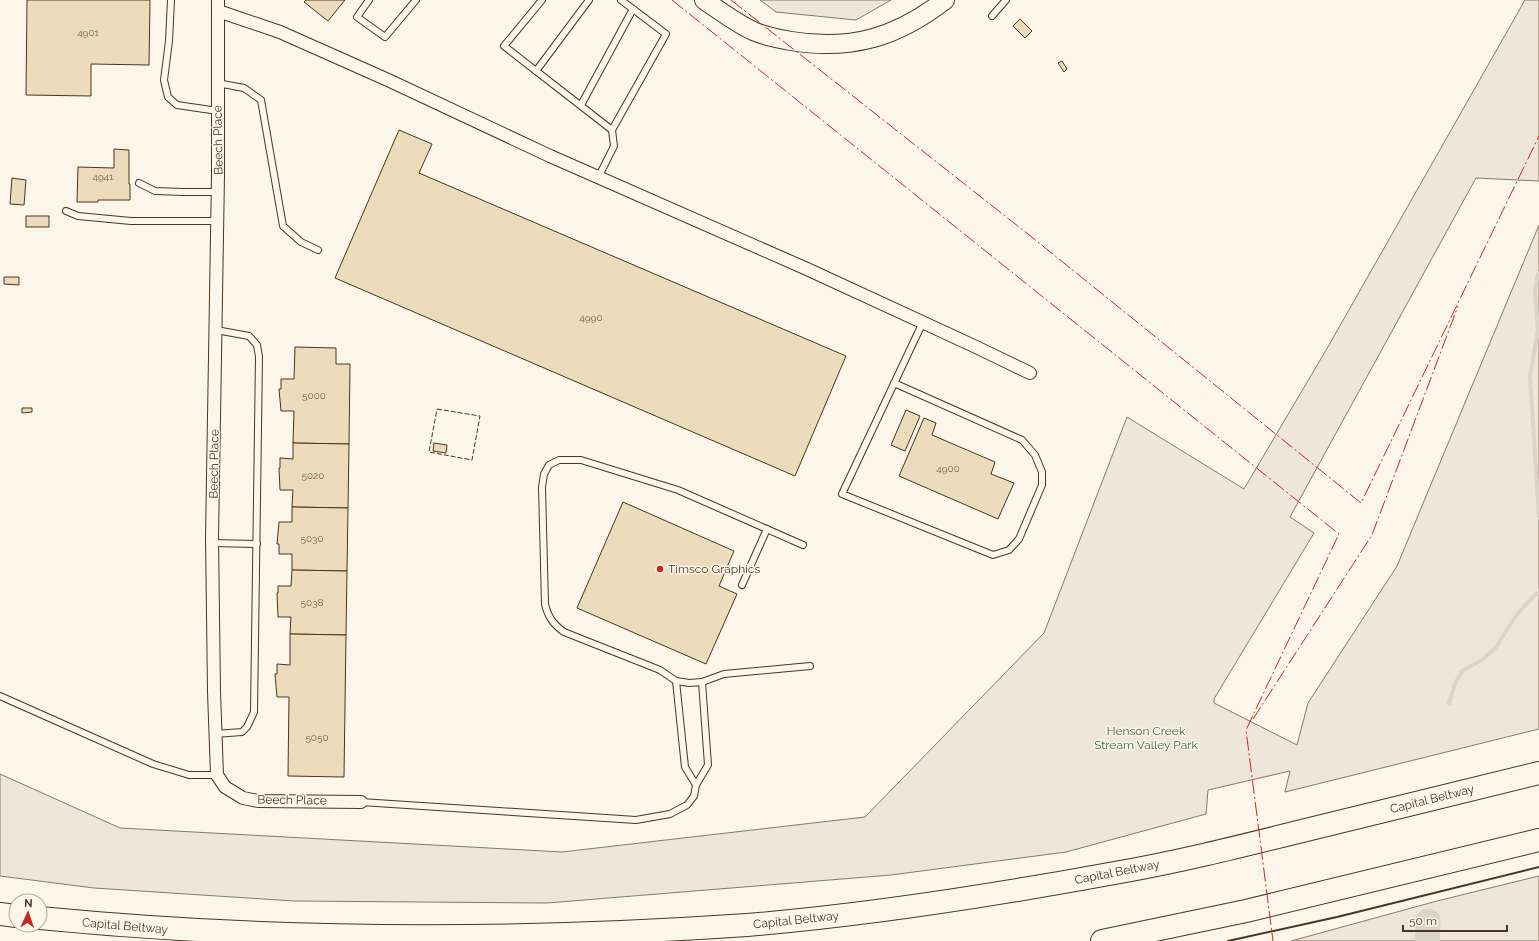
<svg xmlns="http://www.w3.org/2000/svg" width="1539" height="941" viewBox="0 0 1539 941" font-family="Raleway,sans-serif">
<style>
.green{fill:#ede6d9;stroke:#887966}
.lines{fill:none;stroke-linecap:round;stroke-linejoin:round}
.stream{stroke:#dcd4c6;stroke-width:4}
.river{stroke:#dcd4c6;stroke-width:25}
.building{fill:#ecdcbc;stroke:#4a3520}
.lane-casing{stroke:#4a3520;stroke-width:8}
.street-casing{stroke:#4a3520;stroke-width:14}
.secondary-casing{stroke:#4a3520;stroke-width:20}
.highway-casing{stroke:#4a3520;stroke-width:24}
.lane{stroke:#fbf6e9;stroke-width:6}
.street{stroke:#fbf6e9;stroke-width:12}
.secondary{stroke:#fbf6e9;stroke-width:18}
.highway{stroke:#fbf6e9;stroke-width:22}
.fence{stroke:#4a3520;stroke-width:1;stroke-dasharray:5 2;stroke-linecap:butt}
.wall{stroke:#4a3520;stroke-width:2}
.power{stroke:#c62828;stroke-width:1;stroke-dasharray:14 3 2 3;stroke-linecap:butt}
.poi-dot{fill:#c62828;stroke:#fbf6e9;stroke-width:1.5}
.labels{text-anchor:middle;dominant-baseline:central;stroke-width:3;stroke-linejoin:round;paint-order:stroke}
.number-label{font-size:10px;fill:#725f47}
.street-label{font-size:12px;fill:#4a3520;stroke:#fbf6e9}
.poi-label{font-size:12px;fill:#4a3520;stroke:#fbf6e9;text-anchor:start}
.park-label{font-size:12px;fill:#436837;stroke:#fbf6e9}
</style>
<rect width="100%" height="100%" fill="#fbf6e9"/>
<g class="green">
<polygon points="760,0 891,0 856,20 776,12"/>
<polygon points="1525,0 1539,0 1539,181 1476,178 1290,517 1314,533 1214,699 1214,703 1297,745 1308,703 1397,566 1539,225 1539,729 1285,792 1290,771 1208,790 1206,814 1066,852 891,875 547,903 294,901 94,888 0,876 0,774 120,828 562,852 865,817 1044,633 1127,417 1244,489 1329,345"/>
<polygon points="1539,876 1539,941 1291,941 1437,901"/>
</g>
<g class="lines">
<g class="stream">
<polyline points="1539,273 1537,278 1535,292 1538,331 1530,376 1539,517"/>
<polyline points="1449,703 1455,684 1462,671 1482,660 1496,647 1508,628 1518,613 1539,591"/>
</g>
<polyline class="river" points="1427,941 1428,921"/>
</g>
<g class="building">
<polygon points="27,0 150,0 149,65 91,64 91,96 26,95"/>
<polygon points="306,0 345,0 328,21 304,2"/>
<polygon points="1020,19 1032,31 1025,38 1013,26"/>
<polygon points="1062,61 1067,69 1064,72 1058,63"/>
<polygon points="399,130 432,144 419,173 846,356 795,476 335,278"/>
<polygon points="114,149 129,150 129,184 130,184 130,200 98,200 98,202 77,202 78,167 114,168"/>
<polygon points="12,178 26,180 24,205 10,204"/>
<rect x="26" y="216" width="23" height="11"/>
<polygon points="4,277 19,277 19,285 4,284"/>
<polygon points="295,347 336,348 336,364 350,364 349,444 293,443 294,411 281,411 279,389 281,389 281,379 294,379"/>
<polygon points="22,408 32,408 32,412 22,413"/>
<polygon points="906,410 920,416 905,451 891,445"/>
<polygon points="924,418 936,423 932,435 995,462 991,474 1014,483 998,519 899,476"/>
<polygon points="293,443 349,444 348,508 292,507 293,490 280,490 279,468 280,468 280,458 293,459"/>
<polygon points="434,443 447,445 446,453 433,451"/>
<polygon points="623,502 734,551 719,586 737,594 706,664 577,608"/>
<polygon points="292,507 348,508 347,571 292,570 292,554 279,554 279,544 277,544 279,522 292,522"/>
<polygon points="292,570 347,571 346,635 290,634 291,617 278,617 277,593 278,593 278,586 291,586"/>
<polygon points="290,634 346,635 344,777 288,776 289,697 277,697 275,674 277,674 277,664 290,665"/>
</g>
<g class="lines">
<g class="lane-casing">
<g id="lane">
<polyline points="171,0 169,41 164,80 168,97 177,105 218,111"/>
<polyline points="369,0 357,17 385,37 416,0"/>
<polyline points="542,0 504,46 612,130 666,34 621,0"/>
<polyline points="992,16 1006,0"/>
<polyline points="536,71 589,0"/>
<polyline points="217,83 244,88 261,100 283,226 301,242 318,250"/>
<polyline points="581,105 633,9"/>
<polyline points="598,178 614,146 612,130"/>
<polyline points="139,183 155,191 183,192 218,192"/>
<polyline points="66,211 78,216 131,221 218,221"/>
<path d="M894 383 1022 440 1035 455 1042 472V485L1019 539 1009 550 993 555 842 494C869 437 896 379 923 322"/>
<polyline points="212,543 257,544"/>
<path d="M803 545 678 490 581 460H559L549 465 544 474 542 487 545 604C548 617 553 624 564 632L660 670 676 681 689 683 702 682 724 674 810 666"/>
<polyline points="742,585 767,529"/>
<polyline points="676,681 685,767 696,785"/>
<polyline points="0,696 153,764 189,775 217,775"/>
<polyline points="215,734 242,732 247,727 254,712 259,357 257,345 249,336 216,330"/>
<polyline points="361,802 636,820 670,814 687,805 694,796 696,785 708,765 702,682"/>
</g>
</g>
<g class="street-casing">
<g id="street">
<polyline points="218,0 218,175 212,538 214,692 217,775 225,787 243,798 258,801 361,802"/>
<polyline points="218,11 280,32 388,80 550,156 807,269 974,346 1030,373"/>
</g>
</g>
<g class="secondary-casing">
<path id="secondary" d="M704 0C720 11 736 23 753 31 765 36 779 39 791 41 852 51 897 37 945 0"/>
</g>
<g class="highway-casing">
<g id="highway">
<polyline points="0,914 16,916"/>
<path d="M40 918C275 941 512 941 747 925 868 915 989 896 1109 874 1174 863 1238 847 1302 831 1381 812 1460 792 1539 773"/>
<polyline points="1102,941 1246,911 1539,840"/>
</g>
</g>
<use href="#lane" class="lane"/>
<use href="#street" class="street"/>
<use href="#secondary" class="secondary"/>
<use href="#highway" class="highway"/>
<polygon class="fence" points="437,409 480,416 472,460 429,452"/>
<polyline class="wall" points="1228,941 1337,917 1539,867"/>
<g class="power">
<polyline points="672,0 1339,534 1246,730 1273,941"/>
<polyline points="731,0 1033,238 1361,503 1539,136"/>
<polyline points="1253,719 1372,535 1458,306"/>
</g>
</g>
<circle class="poi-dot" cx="660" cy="569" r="4"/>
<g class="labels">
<g class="number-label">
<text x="88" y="32">4901</text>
<text x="103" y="176">4941</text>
<text x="591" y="317">4990</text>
<text x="314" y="395">5000</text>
<text x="948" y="468">4900</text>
<text x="313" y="475">5020</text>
<text x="312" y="538">5030</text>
<text x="312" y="602">5038</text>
<text x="317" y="737">5050</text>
</g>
<g class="street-label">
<text transform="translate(218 140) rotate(-91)">Beech Place</text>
<text transform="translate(214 464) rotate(-89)">Beech Place</text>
<text transform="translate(1432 799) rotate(-14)">Capital Beltway</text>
<text transform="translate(292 800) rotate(1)">Beech Place</text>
<text transform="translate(1117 872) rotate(-11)">Capital Beltway</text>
<text transform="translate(796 920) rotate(-6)">Capital Beltway</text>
<text transform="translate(125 926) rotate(5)">Capital Beltway</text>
</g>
<g class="poi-label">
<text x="668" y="569">Timsco Graphics</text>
</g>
<g class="park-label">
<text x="1146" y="731">Henson Creek<tspan x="1146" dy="14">Stream Valley Park</tspan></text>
</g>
</g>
<g transform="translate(28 913) rotate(3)"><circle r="19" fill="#fbf6e9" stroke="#b4a999"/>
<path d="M0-3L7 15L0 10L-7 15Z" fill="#c62828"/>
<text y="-6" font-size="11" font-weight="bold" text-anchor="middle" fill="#4a3520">N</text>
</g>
<path d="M1403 925v6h104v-6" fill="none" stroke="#4a3520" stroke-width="2"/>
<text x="1409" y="925" font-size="12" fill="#4a3520" stroke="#fbf6e9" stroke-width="3" paint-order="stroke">50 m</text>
</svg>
